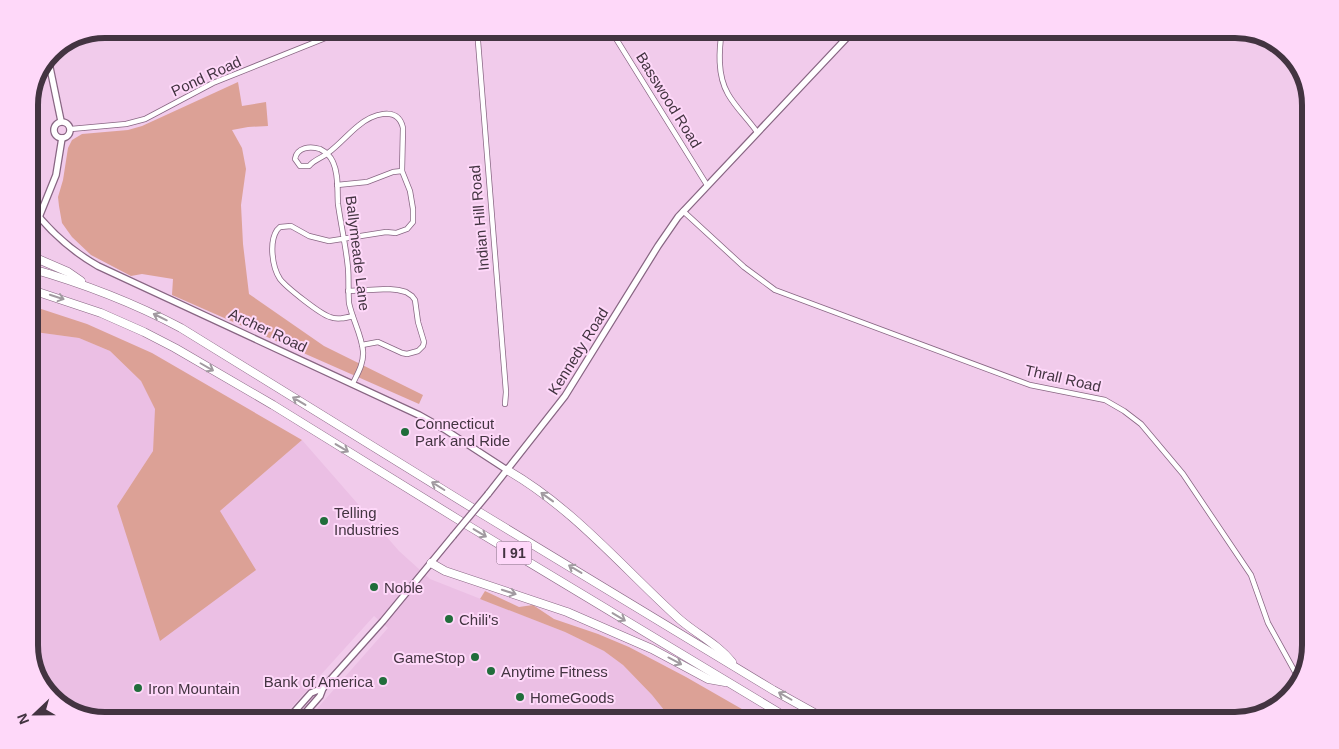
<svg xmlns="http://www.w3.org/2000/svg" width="1339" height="749" viewBox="0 0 1339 749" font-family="Arial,sans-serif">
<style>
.built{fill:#ebbfe4}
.green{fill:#dca196}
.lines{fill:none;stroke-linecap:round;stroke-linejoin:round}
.minor-casing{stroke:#886683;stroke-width:6}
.tertiary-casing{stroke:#886683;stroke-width:8}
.motorway-casing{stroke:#886683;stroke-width:9}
.minor{stroke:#fff;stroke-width:4.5}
.tertiary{stroke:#fff;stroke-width:5.5}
.motorway{stroke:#fff;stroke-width:8}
.tertiary-bridge-casing{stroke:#886683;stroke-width:8;stroke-linecap:butt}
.tertiary-bridge{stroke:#fff;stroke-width:5.5}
.oneway{stroke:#a19aa0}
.poi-dot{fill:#216d3b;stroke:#fed8f9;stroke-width:2}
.labels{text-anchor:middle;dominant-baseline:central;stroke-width:4;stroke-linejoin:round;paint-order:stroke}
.shield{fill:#fed8f9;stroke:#7b6578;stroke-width:1}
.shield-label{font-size:14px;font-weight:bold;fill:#433441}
.street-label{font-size:15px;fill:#433441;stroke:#fed8f9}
.poi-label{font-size:15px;fill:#433441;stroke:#fed8f9;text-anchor:start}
.rim{fill:none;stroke:#433441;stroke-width:6}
</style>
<rect width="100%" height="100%" fill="#f1cbeb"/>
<polygon class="built" points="35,332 79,338 110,351 141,381 156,409 153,451 117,506 220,511 302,440 399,551 430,579 565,632 604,651 623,665 652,695 672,720 307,720 388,628 374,616 280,720 105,720 67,710 39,682 29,649 29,337"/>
<g class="green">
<polygon points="238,82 242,106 266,102 268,126 248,127 232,130 242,148 246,169 241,205 243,244 249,294 324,346 423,395 419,404 172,295 173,279 142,274 131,276 91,255 72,237 62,223 59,206 58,197 63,180 68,148 72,140 82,134 128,130 142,126"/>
<polygon points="29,305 87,324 152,353 302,440 220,511 256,570 160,641 117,506 153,451 155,409 141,381 110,351 79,338 35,332 29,337"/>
<polygon points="485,591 519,607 533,605 554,619 598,634 629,647 686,677 761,720 672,720 652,695 623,665 604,651 565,632 480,599"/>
</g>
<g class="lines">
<g class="minor-casing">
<g id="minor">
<polyline points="477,29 506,392 505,404"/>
<polyline points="610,29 707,185"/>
<path d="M722 29C719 50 717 75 728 94 736 108 748 119 757 132"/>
<polyline points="1275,42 1285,52"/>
<polyline points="71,129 126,124 145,119 213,83 348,29"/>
<polyline points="337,185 367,182 393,172 402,171"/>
<polyline points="683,211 744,267 775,290 1030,385 1105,400 1124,411 1141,424 1183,474 1251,575 1268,623 1300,681"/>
<polyline points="348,291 388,289 398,290 406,292 412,296 415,300 418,322 424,342 423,346 418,351 407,354 402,353 378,342 362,345"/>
<path d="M353 316C345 318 337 320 330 317 320 314 286 287 280 279 272 267 269 242 277 230L280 227 291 226 309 236 329 241 386 232 396 233 407 229 413 222V209L410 191 402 171 403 128C398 104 371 115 358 126 348 134 339 145 328 153 322 158 315 159 309 166H300L295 159C297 147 310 146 320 149 326 152 330 155 333 162 339 175 337 190 338 204 341 225 346 247 348 268 349 280 348 291 349 303 352 318 362 336 363 351 364 363 358 373 353 383"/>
</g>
</g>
<g class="tertiary-casing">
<g id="tertiary">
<polyline points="48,58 61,121"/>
<circle cx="62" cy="130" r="8"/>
<path d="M29 204C48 230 70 250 98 266L419 415 444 429 507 470"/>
<polyline points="29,242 56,175 62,138"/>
<polyline points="488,494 565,396 658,246 678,217 855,29"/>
<polyline points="287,720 311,693 323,688"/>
<polyline points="299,720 320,696 323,688 383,621 453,536"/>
</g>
</g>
<g class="motorway-casing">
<g id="motorway">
<polyline points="29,255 68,272 81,281"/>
<path d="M29 268C82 283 132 302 181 328L479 512 773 690 827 720"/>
<polyline points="29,289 101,313 144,332 175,348 273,405 467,525 791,720"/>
<path d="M507 470C573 508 621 566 677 617 694 633 717 643 732 662"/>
<polyline points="431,563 445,571 567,612 652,649 708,679 725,682"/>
</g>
</g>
<use href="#minor" class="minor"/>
<use href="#tertiary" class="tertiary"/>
<use href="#motorway" class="motorway"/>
<g class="tertiary-bridge-casing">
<polyline id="tertiary-bridge" points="453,536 488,494"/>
</g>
<use href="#tertiary-bridge" class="tertiary-bridge"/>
</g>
<defs><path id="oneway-shaft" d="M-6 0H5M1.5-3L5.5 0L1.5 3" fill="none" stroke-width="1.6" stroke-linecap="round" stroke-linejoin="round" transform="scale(1.25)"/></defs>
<g class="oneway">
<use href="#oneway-shaft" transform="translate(57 297) rotate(18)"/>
<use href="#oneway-shaft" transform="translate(160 317) rotate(-154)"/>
<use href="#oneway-shaft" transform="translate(207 367) rotate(30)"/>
<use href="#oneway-shaft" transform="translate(299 401) rotate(-149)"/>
<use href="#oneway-shaft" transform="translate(342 448) rotate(31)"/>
<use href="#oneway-shaft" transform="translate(438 486) rotate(-148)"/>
<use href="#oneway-shaft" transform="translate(547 497) rotate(-144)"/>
<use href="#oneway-shaft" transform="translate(480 533) rotate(31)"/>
<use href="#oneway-shaft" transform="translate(575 569) rotate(-149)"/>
<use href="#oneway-shaft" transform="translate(509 592) rotate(18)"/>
<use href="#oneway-shaft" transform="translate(619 617) rotate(31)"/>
<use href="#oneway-shaft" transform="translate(675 661) rotate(28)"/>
<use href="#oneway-shaft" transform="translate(785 696) rotate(-150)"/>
</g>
<g class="poi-dot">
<circle cx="405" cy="432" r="5"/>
<circle cx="324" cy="521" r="5"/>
<circle cx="374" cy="587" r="5"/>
<circle cx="449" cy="619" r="5"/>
<circle cx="475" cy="657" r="5"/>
<circle cx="491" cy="671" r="5"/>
<circle cx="383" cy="681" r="5"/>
<circle cx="138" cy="688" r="5"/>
<circle cx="520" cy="697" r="5"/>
</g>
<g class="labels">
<rect class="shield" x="496.5" y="541.5" width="35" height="23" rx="4"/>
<g class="shield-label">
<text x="514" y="553">I 91</text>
</g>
<g class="street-label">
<text transform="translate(206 76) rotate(-25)">Pond Road</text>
<text transform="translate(669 100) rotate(58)">Basswood Road</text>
<text transform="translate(479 218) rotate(-95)">Indian Hill Road</text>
<text transform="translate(358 253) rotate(83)">Ballymeade Lane</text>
<text transform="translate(268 330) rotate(25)">Archer Road</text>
<text transform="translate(578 351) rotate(-58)">Kennedy Road</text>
<text transform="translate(1063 378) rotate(13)">Thrall Road</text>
</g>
<g class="poi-label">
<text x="415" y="423">Connecticut<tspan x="415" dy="17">Park and Ride</tspan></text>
<text x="334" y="512">Telling<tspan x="334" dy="17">Industries</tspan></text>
<text x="384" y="587">Noble</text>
<text x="459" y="619">Chili's</text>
<text x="465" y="657" text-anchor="end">GameStop</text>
<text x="501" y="671">Anytime Fitness</text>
<text x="373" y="681" text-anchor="end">Bank of America</text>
<text x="148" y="688">Iron Mountain</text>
<text x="530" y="697">HomeGoods</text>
</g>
</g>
<path d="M0 0H1339V749H0ZM105 38H1235A67 67 0 0 1 1302 105V645A67 67 0 0 1 1235 712H105A67 67 0 0 1 38 645V105A67 67 0 0 1 105 38Z" fill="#fed8f9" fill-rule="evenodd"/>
<path class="rim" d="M105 38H1235A67 67 0 0 1 1302 105V645A67 67 0 0 1 1235 712H105A67 67 0 0 1 38 645V105A67 67 0 0 1 105 38Z"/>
<g transform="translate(35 714) rotate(248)" stroke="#fed8f9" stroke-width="4" paint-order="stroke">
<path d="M0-4L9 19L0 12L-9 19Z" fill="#433441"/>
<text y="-8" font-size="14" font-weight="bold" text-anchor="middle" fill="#433441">N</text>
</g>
</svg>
